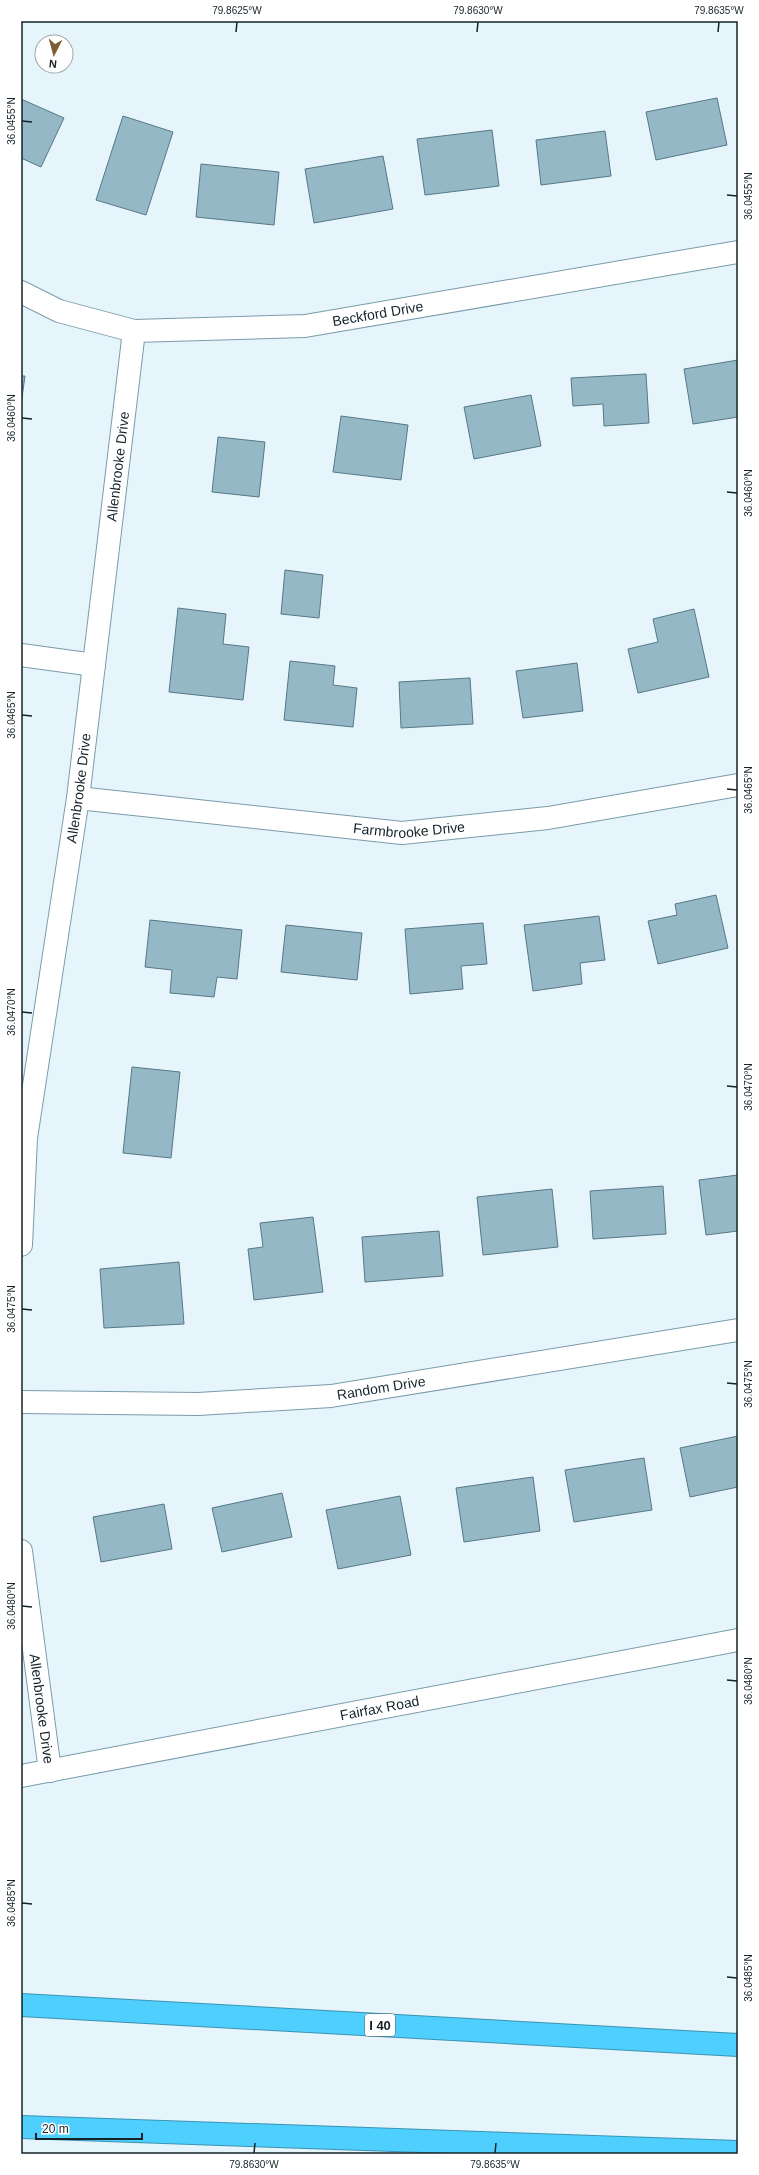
<svg xmlns="http://www.w3.org/2000/svg" width="759" height="2175" viewBox="0 0 759 2175" font-family="Helvetica,sans-serif">
<style>
.building{fill:#95b8c7;stroke:#567886}
.lines{fill:none;stroke-linecap:round;stroke-linejoin:round}
.minor-casing{stroke:#7a9cab;stroke-width:24}
.highway-casing{stroke:#3a93b3;stroke-width:24}
.minor{stroke:#fff;stroke-width:22}
.highway{stroke:#4ecffd;stroke-width:22}
.ticks{fill:none;stroke:#152329;stroke-width:1.5}
.labels{text-anchor:middle;dominant-baseline:central;stroke-width:3;stroke-linejoin:round;paint-order:stroke}
.shield{fill:#fff;stroke:#5b6569;stroke-width:1}
.shield-label{font-size:13px;font-weight:bold;fill:#152329}
.street-label{font-size:14px;fill:#152329;stroke:#fff}
.neatline{fill:none;stroke:#152329;stroke-width:1.5}
.ticks-label{font-size:10px;text-anchor:middle;fill:#152329}
</style>
<rect width="100%" height="100%" fill="#e6f5fb"/>
<g class="building">
<polygon points="717,98 727,145 656,160 646,112"/>
<polygon points="21,99 64,118 41,167 21,158"/>
<polygon points="123,116 173,132 146,215 96,200"/>
<polygon points="492,130 499,186 425,195 417,139"/>
<polygon points="605,131 611,176 541,185 536,140"/>
<polygon points="383,156 393,209 314,223 305,169"/>
<polygon points="201,164 279,172 274,225 196,217"/>
<polygon points="738,360 738,417 693,424 684,369"/>
<polygon points="646,374 649,423 604,426 603,404 573,406 571,378"/>
<polygon points="21,376 25,376 21,405"/>
<polygon points="531,395 541,446 474,459 464,407"/>
<polygon points="341,416 408,425 401,480 333,472"/>
<polygon points="218,437 265,442 259,497 212,492"/>
<polygon points="285,570 323,575 319,618 281,614"/>
<polygon points="178,608 226,614 223,644 249,647 243,700 169,692"/>
<polygon points="694,609 709,677 638,693 628,649 658,642 653,619"/>
<polygon points="290,661 335,666 333,685 357,688 353,727 284,720"/>
<polygon points="577,663 583,711 523,718 516,671"/>
<polygon points="470,678 473,724 401,728 399,682"/>
<polygon points="716,895 728,948 658,964 648,921 677,915 675,904"/>
<polygon points="599,916 605,960 580,963 582,984 533,991 524,925"/>
<polygon points="150,920 242,930 237,979 217,977 214,997 170,993 172,970 145,967"/>
<polygon points="483,923 487,964 461,966 463,989 410,994 405,929"/>
<polygon points="286,925 362,933 357,980 281,972"/>
<polygon points="132,1067 180,1072 171,1158 123,1153"/>
<polygon points="738,1175 738,1231 706,1235 699,1180"/>
<polygon points="663,1186 666,1234 593,1239 590,1191"/>
<polygon points="552,1189 558,1247 483,1255 477,1197"/>
<polygon points="313,1217 323,1292 254,1300 248,1249 263,1247 260,1223"/>
<polygon points="439,1231 443,1276 365,1282 362,1237"/>
<polygon points="179,1262 184,1324 104,1328 100,1269"/>
<polygon points="738,1436 738,1487 690,1497 680,1448"/>
<polygon points="644,1458 652,1510 574,1522 565,1470"/>
<polygon points="533,1477 540,1531 464,1542 456,1488"/>
<polygon points="282,1493 292,1537 222,1552 212,1508"/>
<polygon points="400,1496 411,1555 338,1569 326,1510"/>
<polygon points="164,1504 172,1549 101,1562 93,1517"/>
</g>
<g class="lines">
<g class="minor-casing">
<g id="minor">
<path id="s1" d="M21 292 59 311 134 331 305 326 738 252"/>
<polyline points="21,655 94,665"/>
<path id="s2" d="M78 798 402 833 548 818 738 785"/>
<path id="s3" d="M21 1245 26 1138 78 798 134 331"/>
<path id="s4" d="M21 1402 198 1404 331 1396 738 1330"/>
<path id="s5" d="M21 1551 50 1771"/>
<path id="s6" d="M21 1776 738 1640"/>
</g>
</g>
<g class="highway-casing">
<g id="highway">
<polyline points="21,2005 738,2045"/>
<polyline points="21,2127 738,2152"/>
</g>
</g>
<use href="#minor" class="minor"/>
<use href="#highway" class="highway"/>
</g>
<path class="ticks" d="M236 32 237 22M477 32 478 22M718 32 719 22M22 121 32 122M727 195 737 196M22 418 32 419M727 492 737 493M22 715 32 716M727 789 737 790M22 1012 32 1013M727 1086 737 1087M22 1309 32 1310M727 1383 737 1384M22 1606 32 1607M727 1680 737 1681M22 1903 32 1904M727 1977 737 1978M254 2153 255 2143M495 2153 496 2143"/>
<g class="labels">
<rect class="shield" x="365" y="2014" width="30" height="22" rx="3"/>
<g class="shield-label">
<text x="380" y="2025">I 40</text>
</g>
<g class="street-label">
<text stroke="none"><textPath href="#s1" startOffset="365">Beckford Drive</textPath></text>
<text stroke="none"><textPath href="#s3" startOffset="785">Allenbrooke Drive</textPath></text>
<text stroke="none"><textPath href="#s3" startOffset="461">Allenbrooke Drive</textPath></text>
<text stroke="none"><textPath href="#s2" startOffset="333">Farmbrooke Drive</textPath></text>
<text stroke="none"><textPath href="#s4" startOffset="361">Random Drive</textPath></text>
<text stroke="none"><textPath href="#s6" startOffset="365">Fairfax Road</textPath></text>
<text stroke="none"><textPath href="#s5" startOffset="159">Allenbrooke Drive</textPath></text>
</g>
</g>
<rect width="759" height="2175" fill="none" stroke="#ffffff" stroke-width="44"/>
<g transform="translate(54 54) rotate(186)"><circle r="19" fill="#ffffff" stroke="#a1a7a9"/>
<path d="M0-3L7 15L0 10L-7 15Z" fill="#7d5f33"/>
<text y="-6" font-size="11" font-weight="bold" text-anchor="middle" fill="#152329">N</text>
</g>
<path d="M36 2133v6h106v-6" fill="none" stroke="#152329" stroke-width="2"/>
<text x="42" y="2133" font-size="12" fill="#152329" stroke="#ffffff" stroke-width="3" paint-order="stroke">20 m</text>
<rect x="22" y="22" width="715" height="2131" class="neatline"/>
<g class="ticks-label">
<text x="237" y="14">79.8625°W</text>
<text x="478" y="14">79.8630°W</text>
<text x="719" y="14">79.8635°W</text>
<text transform="translate(11 121) rotate(-90)" y="4">36.0455°N</text>
<text transform="translate(748 196) rotate(-90)" y="4">36.0455°N</text>
<text transform="translate(11 418) rotate(-90)" y="4">36.0460°N</text>
<text transform="translate(748 493) rotate(-90)" y="4">36.0460°N</text>
<text transform="translate(11 715) rotate(-90)" y="4">36.0465°N</text>
<text transform="translate(748 790) rotate(-90)" y="4">36.0465°N</text>
<text transform="translate(11 1012) rotate(-90)" y="4">36.0470°N</text>
<text transform="translate(748 1087) rotate(-90)" y="4">36.0470°N</text>
<text transform="translate(11 1309) rotate(-90)" y="4">36.0475°N</text>
<text transform="translate(748 1384) rotate(-90)" y="4">36.0475°N</text>
<text transform="translate(11 1606) rotate(-90)" y="4">36.0480°N</text>
<text transform="translate(748 1681) rotate(-90)" y="4">36.0480°N</text>
<text transform="translate(11 1903) rotate(-90)" y="4">36.0485°N</text>
<text transform="translate(748 1978) rotate(-90)" y="4">36.0485°N</text>
<text x="254" y="2168">79.8630°W</text>
<text x="495" y="2168">79.8635°W</text>
</g>
</svg>
